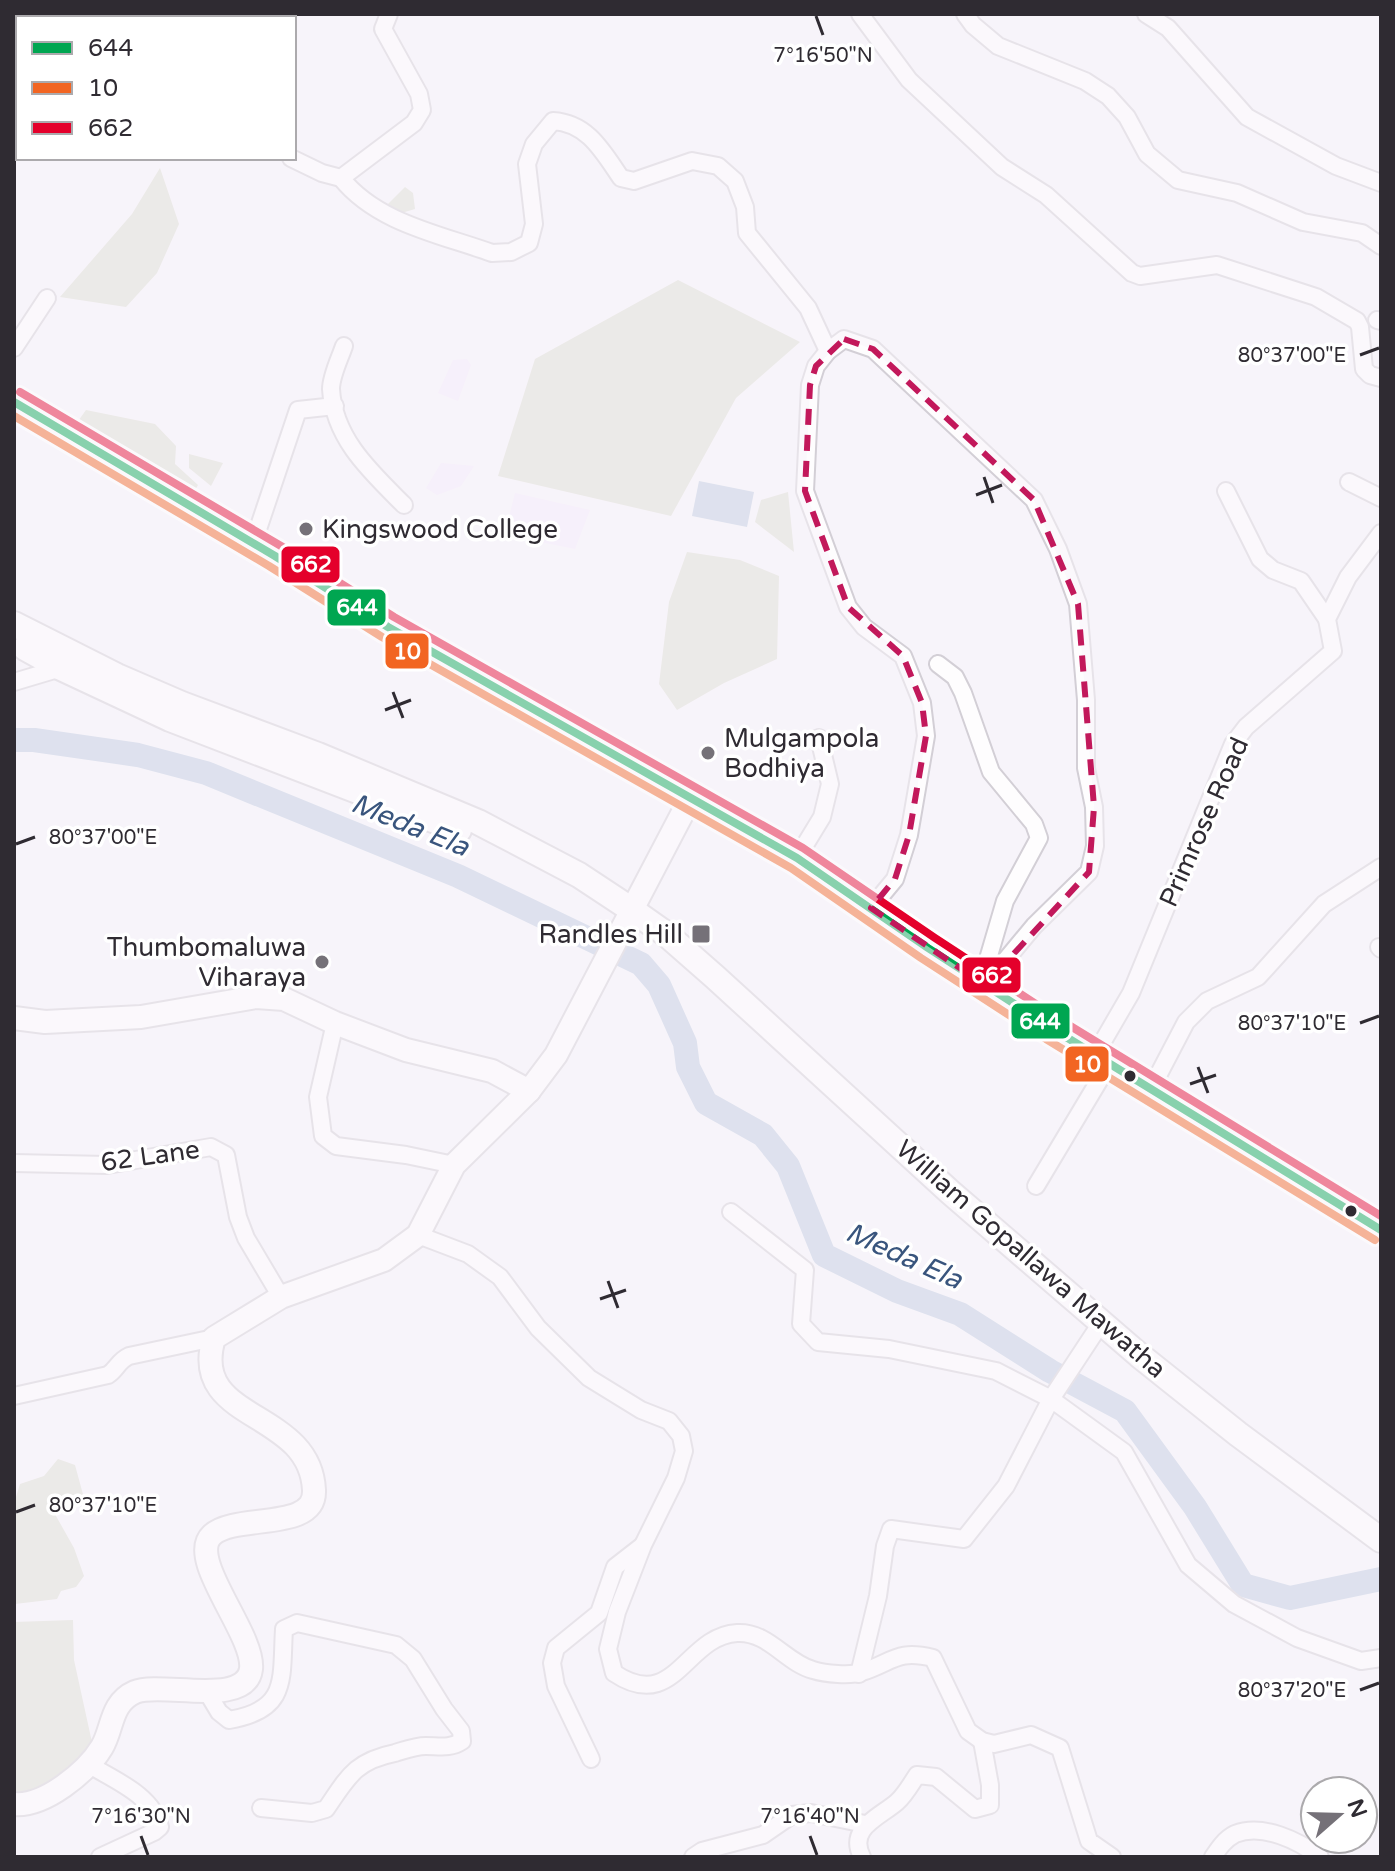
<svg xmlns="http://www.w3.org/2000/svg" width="1395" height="1871" viewBox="0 0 1395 1871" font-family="'Varela Round',sans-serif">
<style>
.built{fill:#f4eafc}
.green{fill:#dcddd2}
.water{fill:#becbe0}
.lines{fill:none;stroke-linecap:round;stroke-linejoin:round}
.river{stroke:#becbe0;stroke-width:24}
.street-casing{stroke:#d3cfd6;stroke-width:20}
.secondary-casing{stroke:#d3cfd6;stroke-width:26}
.primary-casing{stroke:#d3cfd6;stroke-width:28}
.highway-casing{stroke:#d3cfd6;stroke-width:32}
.street{stroke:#fefdfe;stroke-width:16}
.secondary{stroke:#fefdfe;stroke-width:22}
.primary{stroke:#fefdfe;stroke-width:24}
.highway{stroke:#fefdfe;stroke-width:28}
.bus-1-casing{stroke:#fff;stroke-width:14}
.bus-2-casing{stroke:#fff;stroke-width:14}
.bus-3-casing{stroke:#fff;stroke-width:14}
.bus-1{stroke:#00a651;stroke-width:8}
.bus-2{stroke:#f26522;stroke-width:8}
.bus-3{stroke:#e4002b;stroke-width:8}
.marked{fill:none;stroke:#c2185b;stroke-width:6;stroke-dasharray:16 10;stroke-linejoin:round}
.ticks{fill:none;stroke:#2f2b32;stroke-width:3}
.poi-dot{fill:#757178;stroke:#fff;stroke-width:3}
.bus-dot{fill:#2f2b32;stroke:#fff;stroke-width:3}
.labels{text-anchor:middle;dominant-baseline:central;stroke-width:7;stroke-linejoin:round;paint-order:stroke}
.poi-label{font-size:26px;fill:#2f2b32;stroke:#fff;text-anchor:start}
.street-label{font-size:26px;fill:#2f2b32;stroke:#fff}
.water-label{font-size:28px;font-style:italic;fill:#39557d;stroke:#fff}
.ticks-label{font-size:20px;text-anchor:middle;fill:#2f2b32;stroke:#fff;stroke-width:7;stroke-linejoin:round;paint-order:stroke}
.line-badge{stroke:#fff;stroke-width:3}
.badge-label{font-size:22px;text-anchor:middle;font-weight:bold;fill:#fff}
</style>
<rect width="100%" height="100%" fill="#f7f4fa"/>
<g class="built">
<polygon points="467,359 471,365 458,401 438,393 453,360"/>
<polygon points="441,463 474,466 461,486 437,495 426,488"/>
<polygon points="515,493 590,510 575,549 525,539 507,525"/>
</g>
<g class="green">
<polygon points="160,168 179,224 157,273 126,307 60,297 132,214"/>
<polygon points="405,187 413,193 415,209 398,214 388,204"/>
<polygon points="678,280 800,342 736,398 671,516 498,476 535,359"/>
<polygon points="86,410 155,424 176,446 175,464 198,485 191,497 76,424"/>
<polygon points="189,454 223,463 211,486 189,468"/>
<polygon points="788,492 794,552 755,522 761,500"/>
<polygon points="687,552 740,560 779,576 777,659 724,683 677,710 659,684 669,602"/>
<polygon points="58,1459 75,1465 84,1498 56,1496 56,1516 74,1548 84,1576 76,1587 61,1591 57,1599 15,1604 16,1497 20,1484 44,1476"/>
<polygon points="73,1620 74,1660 93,1747 52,1789 25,1799 14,1793 14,1622"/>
</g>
<polygon class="water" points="699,481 754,492 747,527 692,516"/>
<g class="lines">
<polyline class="river" points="14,740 34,740 138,755 206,773 458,876 641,964 659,985 685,1043 688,1067 706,1103 763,1135 788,1166 824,1255 897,1291 960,1314 1050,1371 1125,1411 1195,1507 1243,1585 1290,1598 1381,1579"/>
<g class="street-casing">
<g id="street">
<polyline points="75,14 77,18"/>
<polyline points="279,14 280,18"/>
<polyline points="860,14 909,80 1002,167 1046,195 1132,273 1140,276 1217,265 1316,297 1357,321 1360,327 1364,369 1370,375 1381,378"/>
<polyline points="965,14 973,25 998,46 1085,81 1108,96 1127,117 1147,154 1178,180 1237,193 1303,222 1362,233 1381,246"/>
<polyline points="1146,14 1168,28 1247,117 1336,166 1381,183"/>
<polyline points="291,158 322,173 341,178 414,123 422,110 419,94 383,29 389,14"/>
<path d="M341 178C377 223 439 234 492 253L511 252 529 243 534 224 527 164 534 144 553 121C588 123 603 152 621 178L634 181 692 161 718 166 735 181 745 207 747 233 808 308 828 351"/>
<polyline points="1377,320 1381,321"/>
<path d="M344 346C340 358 331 376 331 389 334 439 371 472 404 505"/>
<polyline points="14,348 47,298"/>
<polyline points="1349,482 1381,498"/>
<polyline points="1226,491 1260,559 1273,570 1301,581 1327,619"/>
<polyline points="253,544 298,410 335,406"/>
<polyline points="938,664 955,677 963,693 991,772 1034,824 1039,838 1005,901 988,959 993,973"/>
<polyline points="14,682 61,668"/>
<polyline points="797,858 822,817 830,784 819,738"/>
<polyline points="871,908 895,879 909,835 926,736 922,703 903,656 864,627 848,607 805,491 810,385 816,366 828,351 844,339 873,349 1034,500 1058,549 1078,604 1086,700 1086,768 1094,807 1095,846 1089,872 1034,926 985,985"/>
<polyline points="1379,947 1381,949"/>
<polyline points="335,1023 318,1097 323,1136 336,1146 406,1155 454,1165"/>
<polyline points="1095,1055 1131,993 1233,744 1246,727 1333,651 1327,619 1348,577 1381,533"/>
<polyline points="1151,1089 1186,1022 1207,1001 1258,977 1324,904 1381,867"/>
<polyline points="14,1163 107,1165 211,1147 226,1155 238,1217 246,1238 281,1297"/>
<polyline points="1036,1186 1109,1064"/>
<polyline points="731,1212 805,1270 801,1324 818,1342 889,1349 996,1371 1051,1399 1124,1452 1188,1565 1234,1604 1297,1638 1361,1661 1381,1658"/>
<path d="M418 1235 468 1254 500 1277 538 1328 589 1378 641 1410 669 1421 681 1436 684 1451 676 1478 643 1545 617 1612 608 1649 614 1673C675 1714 685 1636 737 1633 768 1631 786 1663 813 1670 825 1674 851 1676 862 1672 893 1662 897 1649 933 1658L968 1731 982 1741 994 1744 1031 1735 1060 1748 1089 1841 1112 1857"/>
<path d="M14 1396 108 1375C117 1369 118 1361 129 1356L214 1338"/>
<polyline points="859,1674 878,1596 885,1546 891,1529 964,1539 1006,1486 1051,1399 1101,1323"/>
<path d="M207 1692 219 1712 229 1720C289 1710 281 1679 284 1629L297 1623 396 1645 413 1659 444 1709 461 1731 462 1741C450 1749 439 1746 426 1746 415 1746 405 1750 395 1753 355 1761 348 1777 326 1809L312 1813 261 1808"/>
<polyline points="591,1759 556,1686 552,1663 556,1648 599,1613 615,1567 642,1546"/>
<path d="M88 1764C114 1780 153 1795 160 1827L154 1832 100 1857"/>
<polyline points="693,1857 702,1851 763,1835 792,1815 811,1813 865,1824"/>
<path d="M862 1857C847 1828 880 1817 897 1802 905 1795 911 1784 917 1775L936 1777 975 1809 990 1805V1785L982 1741"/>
<path d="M1213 1857C1219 1848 1225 1839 1235 1834 1263 1823 1299 1841 1320 1857"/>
</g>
</g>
<g class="secondary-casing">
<g id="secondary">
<polyline points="14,1018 45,1022 141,1017 256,997 284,999 335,1023 406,1050 492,1071 529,1091"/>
<path d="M14 1804C44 1807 87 1772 102 1747 113 1729 110 1703 135 1692 161 1681 246 1708 251 1669 255 1634 186 1559 212 1535 236 1513 316 1532 314 1490 310 1408 188 1423 214 1338L281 1297 384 1260 418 1235 454 1165 529 1091 556 1055 691 797"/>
</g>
</g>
<g class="primary-casing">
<g id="primary">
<polyline points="14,624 117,676 182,704 318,755 478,822 579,875 632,910 666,934 715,977 950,1192 1139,1355 1238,1434 1381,1540"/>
<polyline points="25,648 61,668 170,719 459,830"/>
</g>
</g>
<g class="highway-casing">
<polyline id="highway" points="14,402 226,529 275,556 388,627 797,858 928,948 1053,1029 1381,1230"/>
</g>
<use href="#street" class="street"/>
<use href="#secondary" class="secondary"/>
<use href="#primary" class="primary"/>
<use href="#highway" class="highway"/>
<g class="bus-1-casing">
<polyline id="bus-1" points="14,402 275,556 388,627 797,858 928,948 1053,1029 1381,1230"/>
</g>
<g class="bus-2-casing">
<polyline id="bus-2" points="14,416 269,566 382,637 791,868 921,958 1046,1039 1375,1240"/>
</g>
<g class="bus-3-casing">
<polyline id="bus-3" points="20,392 281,546 394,617 803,848 935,938 1059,1019 1381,1216"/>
</g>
<use href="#bus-1" class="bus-1"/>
<use href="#bus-2" class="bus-2"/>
<use href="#bus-3" class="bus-3"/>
</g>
<path d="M0 0H1395V1871H0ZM844 339 873 349 1034 500 1078 604 1094 807 1089 872 985 985 871 908 895 879 909 835 926 736 922 703 903 656 848 607 805 491 810 385 816 366Z" fill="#f7f4fa" fill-opacity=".55" fill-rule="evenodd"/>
<path class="marked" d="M844 339 873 349 1034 500 1078 604 1094 807 1089 872 985 985 871 908 895 879 909 835 926 736 922 703 903 656 848 607 805 491 810 385 816 366Z"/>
<path class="ticks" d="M816 16 823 35M1360 355 1379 348M984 477 993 503M976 495 1002 485M393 692 403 718M385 710 411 700M16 844 35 837M1360 1023 1379 1016M1198 1067 1208 1093M1190 1084 1216 1075M608 1281 618 1308M600 1299 626 1290M16 1512 35 1505M1360 1690 1379 1683M141 1836 148 1855M810 1836 817 1855"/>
<g class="poi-dot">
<circle cx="306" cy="529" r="8"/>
<circle cx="708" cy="753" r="8"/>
<rect x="691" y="924" width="20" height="20" rx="4"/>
<circle cx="322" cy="962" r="8"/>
</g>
<g class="bus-dot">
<circle cx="1130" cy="1076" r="7"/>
<circle cx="1351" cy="1211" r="7"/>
</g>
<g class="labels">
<g class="poi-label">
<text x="322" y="529">Kingswood College</text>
<text x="724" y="738">Mulgampola<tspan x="724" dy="30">Bodhiya</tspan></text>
<text x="683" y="934" text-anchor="end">Randles Hill</text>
<text x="306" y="947" text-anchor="end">Thumbomaluwa<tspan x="306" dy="30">Viharaya</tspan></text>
</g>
<g class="street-label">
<text transform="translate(1204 822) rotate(-66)">Primrose Road</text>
<text transform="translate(150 1156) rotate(-8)">62 Lane</text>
<text transform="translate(1031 1259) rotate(41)">William Gopallawa Mawatha</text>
</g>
<g class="water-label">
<text transform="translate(410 825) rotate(22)">Meda Ela</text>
<text transform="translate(904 1256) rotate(24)">Meda Ela</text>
</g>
</g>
<g class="ticks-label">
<text x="823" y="62">7°16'50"N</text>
<text x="1292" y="362">80°37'00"E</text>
<text x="103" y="844">80°37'00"E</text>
<text x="1292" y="1030">80°37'10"E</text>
<text x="103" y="1512">80°37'10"E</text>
<text x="1292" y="1697">80°37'20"E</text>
<text x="141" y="1823">7°16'30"N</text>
<text x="810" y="1823">7°16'40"N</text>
</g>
<g class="line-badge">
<rect x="280" y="545" width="61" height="39" rx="8" fill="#e4002b"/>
<rect x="326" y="588" width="61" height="39" rx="8" fill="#00a651"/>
<rect x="384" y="632" width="46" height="38" rx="8" fill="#f26522"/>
<rect x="961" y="956" width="61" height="38" rx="8" fill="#e4002b"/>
<rect x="1010" y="1002" width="61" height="38" rx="8" fill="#00a651"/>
<rect x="1064" y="1045" width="46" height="38" rx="8" fill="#f26522"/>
</g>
<g class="badge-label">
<text x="311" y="572">662</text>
<text x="357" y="615">644</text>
<text x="407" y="659">10</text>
<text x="992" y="983">662</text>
<text x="1040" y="1029">644</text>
<text x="1087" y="1072">10</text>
</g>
<rect width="1395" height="1871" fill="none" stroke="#2f2b32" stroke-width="32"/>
<rect x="16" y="16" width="280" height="144" fill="#ffffff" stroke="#acaaad" stroke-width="2"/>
<rect x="32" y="42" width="40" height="12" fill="#00a651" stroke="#acaaad" stroke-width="2"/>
<text x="88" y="56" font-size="24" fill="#2f2b32">644</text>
<rect x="32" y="82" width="40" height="12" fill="#f26522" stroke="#acaaad" stroke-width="2"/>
<text x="88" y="96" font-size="24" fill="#2f2b32">10</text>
<rect x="32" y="122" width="40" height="12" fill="#e4002b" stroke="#acaaad" stroke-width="2"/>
<text x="88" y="136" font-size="24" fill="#2f2b32">662</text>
<g transform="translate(1339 1815) rotate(70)"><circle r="38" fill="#ffffff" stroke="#acaaad" stroke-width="2"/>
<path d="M0-6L14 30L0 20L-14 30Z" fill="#757178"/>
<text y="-12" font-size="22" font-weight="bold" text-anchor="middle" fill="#2f2b32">N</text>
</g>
</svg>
